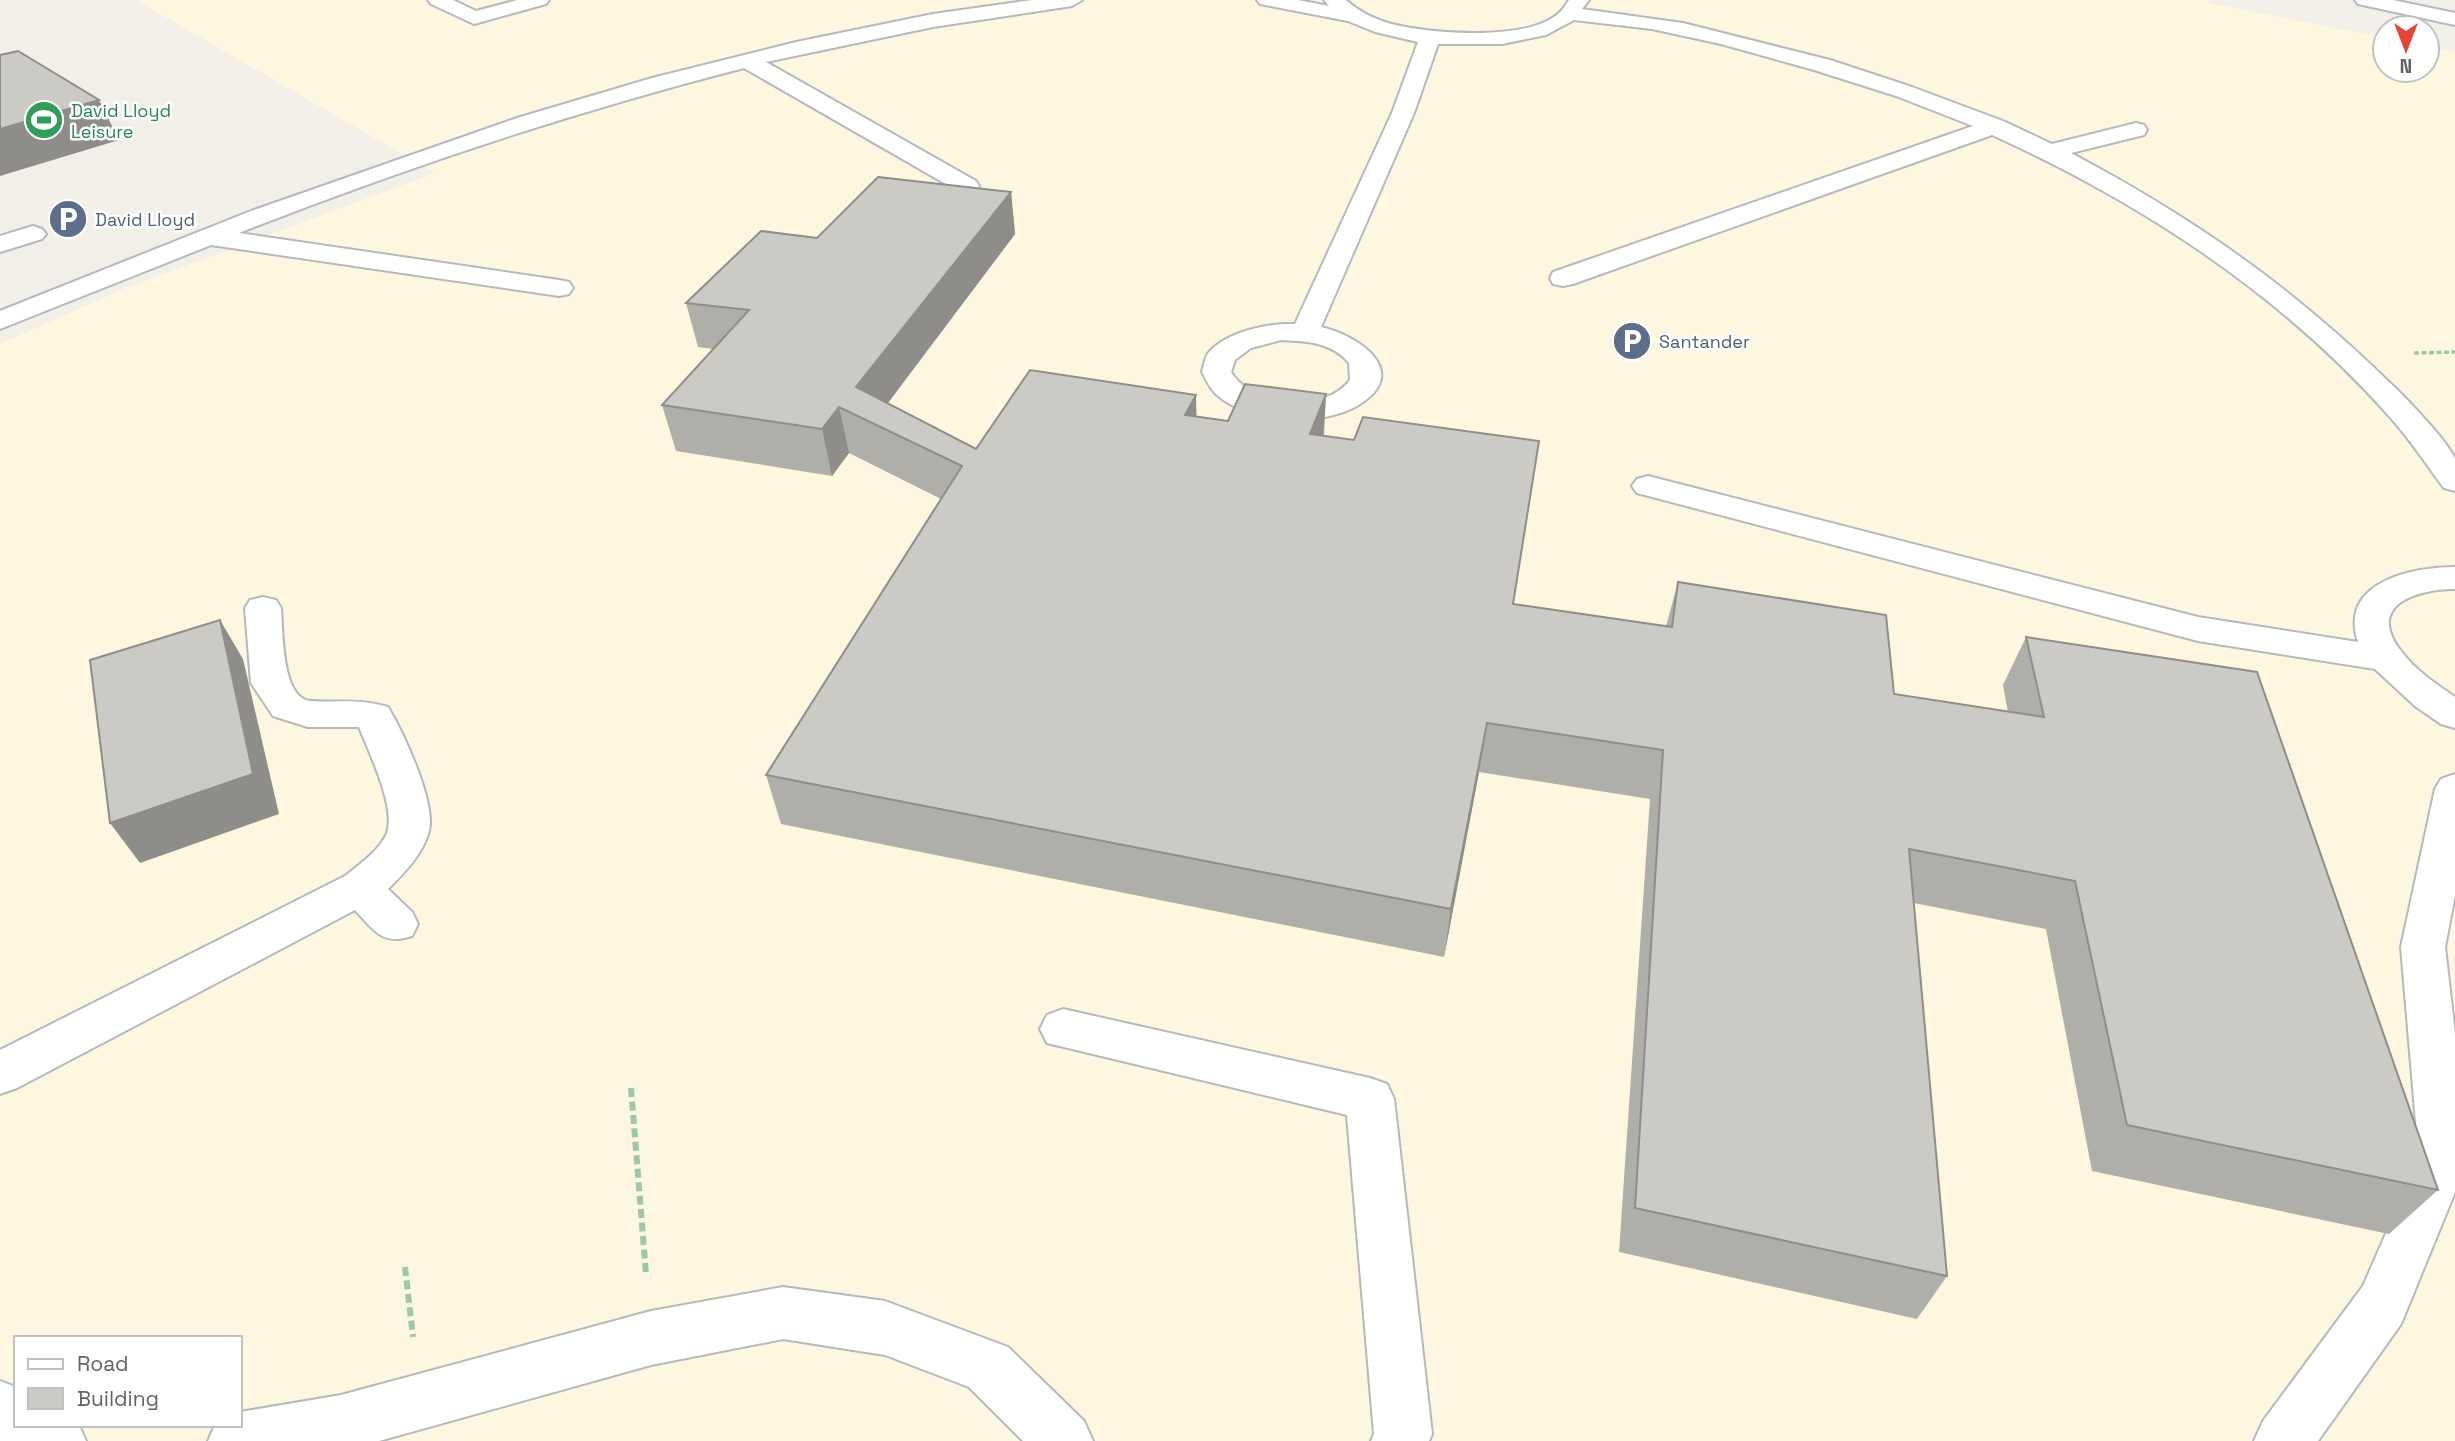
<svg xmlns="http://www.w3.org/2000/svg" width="2455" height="1441" viewBox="0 0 2455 1441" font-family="'Space Grotesk',sans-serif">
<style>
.commercial{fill:#fef7e0;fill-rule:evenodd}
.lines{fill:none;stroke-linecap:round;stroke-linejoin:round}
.minor-casing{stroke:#b5b8bc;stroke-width:4}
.path-far1{stroke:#9cc7a9;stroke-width:3.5;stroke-dasharray:5 2.5;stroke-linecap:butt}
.path{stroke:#9cc7a9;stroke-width:6;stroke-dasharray:9 4.5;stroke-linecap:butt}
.minor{fill:#fff;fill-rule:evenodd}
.wall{fill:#afaea9}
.shaded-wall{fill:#8f8d8a}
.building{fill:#cccac5;stroke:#8f8d8a;stroke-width:2}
.labels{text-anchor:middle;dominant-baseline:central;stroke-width:5;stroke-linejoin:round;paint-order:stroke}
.far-leisure-label{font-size:18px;fill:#27864d;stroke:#fff;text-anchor:start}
.far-service-label{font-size:18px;fill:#4e5e75;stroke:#fff;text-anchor:start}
</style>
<rect width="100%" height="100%" fill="#f1efe8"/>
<path class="commercial" d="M136 0H2210L2208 3 2385 38V70H2427V46L2455 52V1441H0V344L121 290 435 173ZM16 1338H240V1425H16Z"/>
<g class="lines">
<g class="minor-casing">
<g id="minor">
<polygon points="428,0 453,0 476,11 517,0 549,0 546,4 474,24 431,4"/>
<path d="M1032 0H1082L1072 6 933 27 766 62 976 181 979 186 976 191 967 193 958 191 744 68C573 112 404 168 239 233L559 280 569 282 573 288 569 294 559 296 211 245 0 329V311L251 211 517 118 652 78 796 42 933 14Z"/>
<path d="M1257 0H1298L1329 6 1324 0H1346C1358 11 1372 18 1388 23 1427 34 1528 42 1559 13 1563 10 1566 4 1569 0H1589L1582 9 1683 23 1830 60 1912 87 2003 121 2052 144 2136 123 2144 125 2147 130 2144 135 2071 153C2195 219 2289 285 2389 382 2404 396 2448 441 2455 459 2455 467 2455 482 2455 491L2444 488C2426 464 2409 438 2389 416 2280 293 2140 202 1992 135L1573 284 1563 286 1553 284 1550 278 1553 272 1973 126 1896 96 1814 70 1721 44 1652 29 1574 20 1546 35 1502 44H1438L1414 113 1321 327C1357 335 1412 371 1360 404 1322 428 1250 424 1217 395 1210 389 1206 379 1202 372 1204 365 1205 356 1210 351 1229 331 1269 323 1295 324L1392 113 1418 42 1375 32 1348 21 1260 4ZM1281 340C1305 341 1332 342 1349 363L1350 380C1325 414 1252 407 1231 372L1235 360 1251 348Z"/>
<polygon points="2355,0 2393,0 2455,13 2455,25 2358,4"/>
<polygon points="33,226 42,229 46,234 42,239 0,252 0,236"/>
<path d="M1648 476 2198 617 2358 642C2338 582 2412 567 2455 567V589C2417 589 2365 605 2401 651 2415 670 2436 684 2455 697V728L2441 724 2415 706 2375 669 2198 641 1637 493 1632 486 1637 479Z"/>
<path d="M263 597 276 600 281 608C283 631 281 699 311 701 341 703 356 698 388 707 403 732 436 802 429 831 423 854 404 873 388 889L412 912 418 924 412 936C382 946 374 930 355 910L17 1088 0 1094V1050L345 876C359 865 380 850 387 833 396 807 369 752 359 727H308L273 716 251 683 245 608 250 600Z"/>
<polygon points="2455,774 2455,895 2445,947 2455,1034 2455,1192 2401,1324 2318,1441 2254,1441 2263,1421 2363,1286 2419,1158 2401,947 2435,789 2441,779"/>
<polygon points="1063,1009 1370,1078 1387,1084 1394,1099 1432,1434 1429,1441 1371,1441 1374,1434 1347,1115 1047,1043 1040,1029 1047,1015"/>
<polygon points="783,1287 885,1301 1008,1347 1084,1421 1093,1441 1023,1441 969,1387 885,1355 783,1339 651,1365 379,1441 208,1441 215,1425 240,1425 240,1412 341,1395 651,1311"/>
<polygon points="0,1381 16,1387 16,1425 79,1425 86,1441 0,1441"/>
</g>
</g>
<polyline class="path-far1" points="2414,353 2455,352"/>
<g class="path">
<polyline points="631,1088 646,1274"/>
<polyline points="405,1267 413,1337"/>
</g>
<use href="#minor" class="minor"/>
</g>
<polygon class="wall" points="1011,192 1015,234 887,403 976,449 1197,416 1228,421 1326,394 1324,436 1513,604 1666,626 1678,582 1894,694 2008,712 2003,685 2026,637 2438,1190 2389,1234 2092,1171 2046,929 1914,903 1947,1276 1917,1319 1619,1252 1650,799 1479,772 1444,957 781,824 766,775 941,499 849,453 832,476 676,451 662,405 713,349 698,347 686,303 817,238"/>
<g class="shaded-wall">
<polygon points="99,100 119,140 0,176 0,129"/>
<polygon points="1011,192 1015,234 873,423 856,387"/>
<polygon points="1326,394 1323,440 1310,434"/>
<polygon points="1196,395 1197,441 1185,415"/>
<polygon points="839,407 849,453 832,476 822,429"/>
<polygon points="220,620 243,659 279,814 140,863 110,823"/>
<polygon points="1487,723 1479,772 1444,957 1451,909"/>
</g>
<g class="building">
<polygon points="18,51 99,100 0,129 0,55"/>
<polygon points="878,177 1011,192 856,387 976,449 1030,370 1196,395 1185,415 1228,421 1245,384 1326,394 1310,434 1354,440 1363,417 1539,441 1513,604 1672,627 1678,582 1886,615 1894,694 2044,717 2026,637 2257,672 2438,1190 2127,1125 2075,881 1909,849 1947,1276 1635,1208 1663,750 1487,723 1451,909 766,775 962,466 839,407 822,429 662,405 749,310 686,303 761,231 817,238"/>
<polygon points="220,620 253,774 110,823 90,660"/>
</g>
<defs>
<g id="stadium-disc" transform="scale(2.0125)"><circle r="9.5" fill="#2e9e5b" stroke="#fff"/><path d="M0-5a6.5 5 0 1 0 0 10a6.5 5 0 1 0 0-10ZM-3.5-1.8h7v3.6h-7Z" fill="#fff"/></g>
<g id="parking-disc" transform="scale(2.0125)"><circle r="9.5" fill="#5c6f8a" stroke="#fff"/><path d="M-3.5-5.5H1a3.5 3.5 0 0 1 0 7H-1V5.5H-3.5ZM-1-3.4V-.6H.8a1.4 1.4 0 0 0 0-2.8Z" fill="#fff"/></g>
</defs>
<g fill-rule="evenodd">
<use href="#stadium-disc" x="44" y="120"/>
<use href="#parking-disc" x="68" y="219"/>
<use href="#parking-disc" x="1632" y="341"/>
</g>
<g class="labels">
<g class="far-leisure-label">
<text x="71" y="110">David Lloyd<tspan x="71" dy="21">Leisure</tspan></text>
</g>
<g class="far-service-label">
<text x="95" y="219">David Lloyd</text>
<text x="1659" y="341">Santander</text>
</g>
</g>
<rect x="14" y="1336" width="228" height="91" fill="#ffffff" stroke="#bfc1c3" stroke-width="2"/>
<rect x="28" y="1359" width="35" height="10" fill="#ffffff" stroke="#bfc1c3" stroke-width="2"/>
<text x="77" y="1371" font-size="21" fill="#5f6368">Road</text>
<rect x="28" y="1388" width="35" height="21" fill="#cccac5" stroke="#bfc1c3" stroke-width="2"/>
<text x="77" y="1406" font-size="21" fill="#5f6368">Building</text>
<g transform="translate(2406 49) rotate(180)"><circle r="33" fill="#ffffff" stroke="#bfc1c3" stroke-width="2"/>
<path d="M0-5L12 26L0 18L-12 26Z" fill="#ea4335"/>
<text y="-10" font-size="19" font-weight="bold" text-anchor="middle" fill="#5f6368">N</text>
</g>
</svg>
